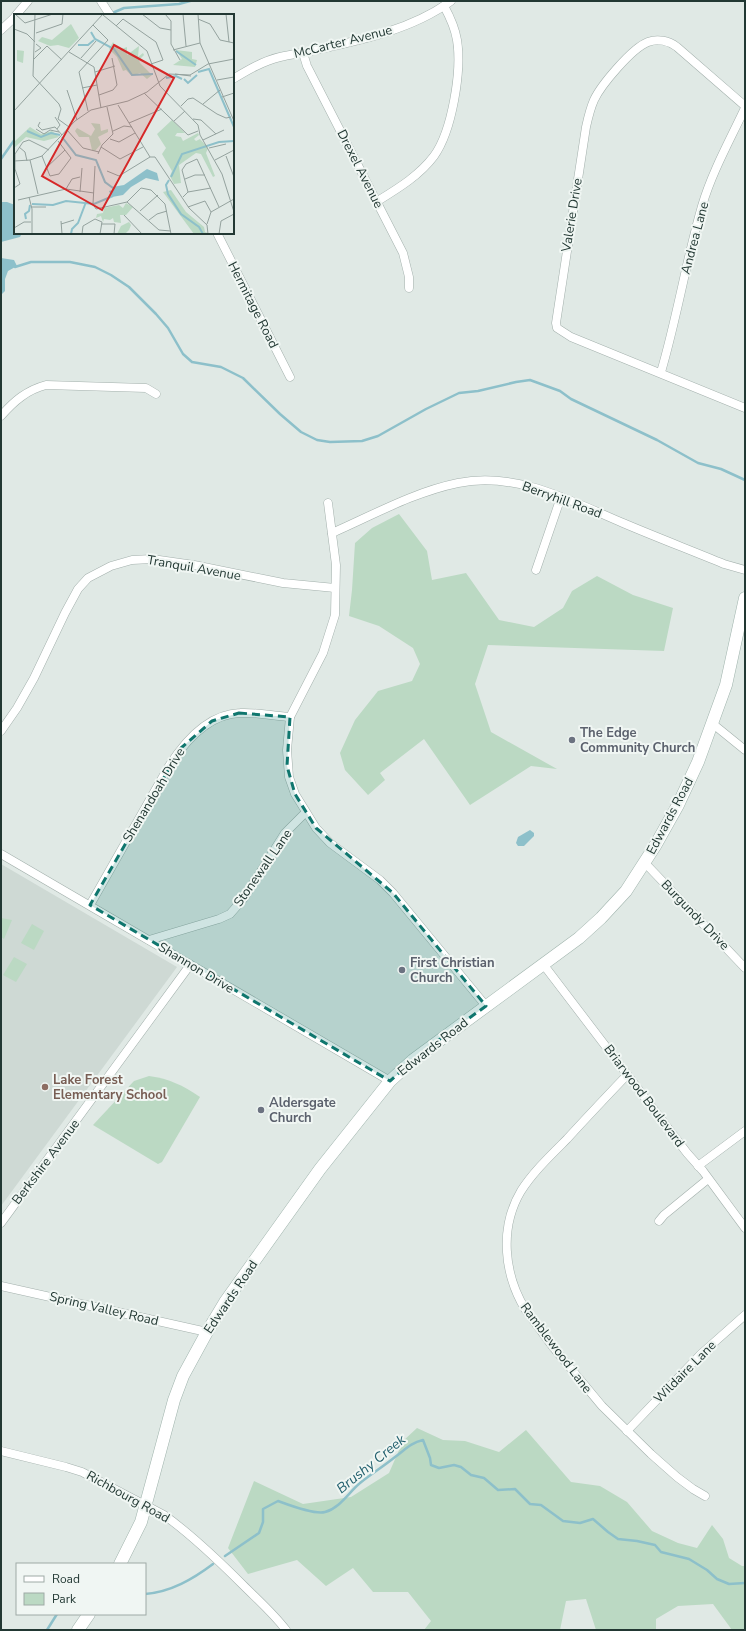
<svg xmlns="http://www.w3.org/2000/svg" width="746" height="1631" viewBox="0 0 746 1631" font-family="'Nunito Sans',sans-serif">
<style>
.built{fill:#ced9d4}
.green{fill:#bbd9c3}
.water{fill:#8dc0ca}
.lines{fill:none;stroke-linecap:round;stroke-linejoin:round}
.stream{stroke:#8dc0ca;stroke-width:2.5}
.street-casing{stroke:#a3b0ac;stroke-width:9}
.secondary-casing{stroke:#a0b4ad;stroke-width:13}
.street{stroke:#fff;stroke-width:8}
.secondary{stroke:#fff;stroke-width:12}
.marked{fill:#0f766e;fill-opacity:0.2;stroke:#0f766e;stroke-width:3;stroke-dasharray:8 5;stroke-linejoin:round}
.worship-dot{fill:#6b7280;stroke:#f0f6f3;stroke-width:1.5}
.education-dot{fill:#8d6e63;stroke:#f0f6f3;stroke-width:1.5}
.labels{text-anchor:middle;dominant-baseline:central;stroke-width:4;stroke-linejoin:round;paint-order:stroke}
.street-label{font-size:13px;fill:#223833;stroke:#f0f6f3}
.worship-label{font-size:13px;font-weight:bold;fill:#5b616d;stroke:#f0f6f3;text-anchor:start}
.education-label{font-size:13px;font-weight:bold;fill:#785e54;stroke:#f0f6f3;text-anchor:start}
.water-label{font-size:14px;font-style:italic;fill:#22606e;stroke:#f0f6f3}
.inset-river{fill:none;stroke:#8dc0ca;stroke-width:2}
.inset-road{fill:none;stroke:#94a29e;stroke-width:1}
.view{fill:#d62828;fill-opacity:0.15;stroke:#d62828;stroke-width:2}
.inset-edge{fill:none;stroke:#223833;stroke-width:2}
</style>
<rect width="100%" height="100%" fill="#e0e9e5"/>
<polygon class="built" points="1,864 177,967 1,1206"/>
<g class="green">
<polygon points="399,514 427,551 432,580 466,573 499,620 534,627 563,608 572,591 597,576 633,595 673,608 664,651 488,645 475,684 491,732 557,769 531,766 470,805 424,739 380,773 385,780 368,795 345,770 340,753 355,720 378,691 412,681 420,664 413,648 379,626 349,616 352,590 355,543 372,528"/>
<polygon points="1,918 12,920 4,939 1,937"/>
<polygon points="32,924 44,931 34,950 21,943"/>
<polygon points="14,957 27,964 16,982 3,975"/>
<path d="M149 1076C170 1079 182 1085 200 1097L162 1162 158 1164 93 1125 134 1081Z"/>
<polygon points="417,1428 443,1440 465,1441 499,1452 526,1430 571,1482 600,1486 627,1502 652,1531 678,1543 697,1548 712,1525 723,1539 729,1558 742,1566 745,1566 745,1630 732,1630 713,1604 678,1606 656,1619 656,1630 596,1630 586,1599 566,1601 560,1630 424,1630 431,1621 408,1592 373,1592 353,1568 326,1586 297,1560 248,1574 228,1548 254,1481 303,1504 351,1497 389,1473 403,1441"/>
</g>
<g class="water">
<polygon points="1,202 7,202 15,205 15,233 22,233 20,237 1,242"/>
<polygon points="1,258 14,260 17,266 8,271 5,279 5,291 1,295"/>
<polygon points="530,830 534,833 534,836 524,846 518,846 516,843 518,837"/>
</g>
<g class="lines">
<g class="stream">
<polyline points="110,14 124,8 179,4 190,1"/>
<polyline points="1,159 15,139"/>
<polyline points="15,267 31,262 70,262 95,267 111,275 129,287 156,314 168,328 183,354 192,362 221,367 243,378 280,414 301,432 317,440 330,442 362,441 378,436 426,409 459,393 478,391 516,382 530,380 560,391 571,399 657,440 698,463 721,469 745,480"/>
<path d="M225 1556 259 1533 263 1522V1509L278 1501C289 1505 314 1515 325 1512 340 1508 349 1492 360 1483 371 1474 384 1466 395 1457 405 1450 410 1443 423 1440L430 1458 431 1465 439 1468 454 1465 461 1467 471 1475 484 1478 498 1490 515 1489 530 1504 541 1505 563 1521 580 1523 593 1519 608 1532 618 1539 637 1541 655 1545 661 1552 689 1559 707 1570 717 1579 729 1584 745 1583"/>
<path d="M145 1594C171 1592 193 1579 213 1564"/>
<polyline points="47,1630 57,1614"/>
</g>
<g class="street-casing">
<g id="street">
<polyline points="101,1 110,15"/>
<polyline points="16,15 28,1"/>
<polyline points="1,30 15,17"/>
<polyline points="303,53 307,66 403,253 409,277 409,288"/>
<path d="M233 79C248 70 263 61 280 57 292 54 304 53 316 50 362 40 413 29 451 1"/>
<path d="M745 106 677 47C669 41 658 38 648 42 632 48 601 85 594 100 590 109 588 118 586 127L556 323 557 328 571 337 745 408"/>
<path d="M376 202C397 189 419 176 434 156 452 131 462 71 457 40 455 28 450 17 444 6"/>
<polyline points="217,233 290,377"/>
<path d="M661 372C677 318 686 261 702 206 712 172 730 140 745 108"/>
<path d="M1 416C14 401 27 390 46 385L146 388 156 394"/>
<polyline points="328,503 336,565 335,615 323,653 290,717 287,750 289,777 295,794 316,828 330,843 380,880 393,893 486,1006"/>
<path d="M332 533C373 515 414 492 458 483 516 471 571 501 623 523 656 537 690 550 724 564L745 570"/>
<polyline points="536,570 561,497"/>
<polyline points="713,724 745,750"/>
<polyline points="1,731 17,708 34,678 65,613 78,589 88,578 111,566 132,560 152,559 194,565 283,583 335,588"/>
<polyline points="1,854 390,1081"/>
<polyline points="645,863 745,968"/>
<path d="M90 905 169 766C185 741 208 714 240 713 256 712 273 716 290 717"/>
<polyline points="149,940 219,919 230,914 244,898 285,833 305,813"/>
<polyline points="543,964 687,1153 703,1171 745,1228"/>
<path d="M627 1075C607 1096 587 1117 567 1139 551 1155 533 1172 521 1191 499 1228 504 1274 525 1309L553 1347 602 1406 651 1454 677 1477 693 1489 705 1496"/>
<polyline points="698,1166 745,1131"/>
<polyline points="659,1221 664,1215 708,1179"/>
<polyline points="1,1223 190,965"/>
<polyline points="1,1286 207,1332"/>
<polyline points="627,1431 701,1354 745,1315"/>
<path d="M1 1451 66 1467 82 1472 164 1515C192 1535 218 1560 243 1585 258 1600 273 1613 286 1630"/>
</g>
</g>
<g class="secondary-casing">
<g id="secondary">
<polyline points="120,1564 141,1522 174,1400 183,1376 207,1332 225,1302 320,1169 390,1081 413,1060 579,938 601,918 626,891 655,846 678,805 698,762 726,685 745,598"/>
<polyline points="78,1630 89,1614"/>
</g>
</g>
<use href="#street" class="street"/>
<use href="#secondary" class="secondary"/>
</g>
<path class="marked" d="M239 713 290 717 287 766 295 794 316 828 393 893 486 1006 429 1047 390 1081 90 905 181 748 212 721Z"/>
<g class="worship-dot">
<circle cx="572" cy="740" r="4"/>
<circle cx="402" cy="970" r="4"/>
<circle cx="261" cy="1110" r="4"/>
</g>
<circle class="education-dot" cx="45" cy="1087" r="4"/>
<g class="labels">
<g class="street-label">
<text transform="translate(343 42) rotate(-14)">McCarter Avenue</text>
<text transform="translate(360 169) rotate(63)">Drexel Avenue</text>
<text transform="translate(572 215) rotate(-81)">Valerie Drive</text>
<text transform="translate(695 238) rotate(-75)">Andrea Lane</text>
<text transform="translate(253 305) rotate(63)">Hermitage Road</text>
<text transform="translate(562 500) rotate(20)">Berryhill Road</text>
<text transform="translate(194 568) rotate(10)">Tranquil Avenue</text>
<text transform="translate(154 795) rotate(-59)">Shenandoah Drive</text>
<text transform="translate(670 816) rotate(-62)">Edwards Road</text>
<text transform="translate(263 868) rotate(-55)">Stonewall Lane</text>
<text transform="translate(695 915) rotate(46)">Burgundy Drive</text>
<text transform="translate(196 968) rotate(31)">Shannon Drive</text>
<text transform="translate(433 1047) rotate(-38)">Edwards Road</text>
<text transform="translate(644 1096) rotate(53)">Briarwood Boulevard</text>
<text transform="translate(46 1162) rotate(-53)">Berkshire Avenue</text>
<text transform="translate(231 1297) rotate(-56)">Edwards Road</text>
<text transform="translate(104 1309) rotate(13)">Spring Valley Road</text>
<text transform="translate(556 1348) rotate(53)">Ramblewood Lane</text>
<text transform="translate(685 1372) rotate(-45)">Wildaire Lane</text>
<text transform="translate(128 1497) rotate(29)">Richbourg Road</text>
</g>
<g class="worship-label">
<text x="580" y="733">The Edge<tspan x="580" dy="15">Community Church</tspan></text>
<text x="410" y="963">First Christian<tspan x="410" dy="15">Church</tspan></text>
<text x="269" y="1103">Aldersgate<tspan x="269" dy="15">Church</tspan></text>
</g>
<g class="education-label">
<text x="53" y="1080">Lake Forest<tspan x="53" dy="15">Elementary School</tspan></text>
</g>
<g class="water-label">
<text transform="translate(371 1464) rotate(-39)">Brushy Creek</text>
</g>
</g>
<g transform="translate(14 14)">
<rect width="220" height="220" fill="#e0e9e5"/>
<path d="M57 10 65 24 55 34 44 31 36 32 24 27 28 23 38 26ZM99 28 105 36 113 33V41L125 32 124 43 129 39 130 41 125 46 126 49 138 61 133 65 126 59 118 62 112 56 109 57 103 43 95 35ZM3 36 10 37 9 49 3 47ZM162 36 178 38V45L183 46 181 53 159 51 168 45ZM158 106 171 119H163L161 122 167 123 169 127 184 119 185 121 180 125 182 127 186 125 194 134 192 139 201 162 199 163 187 140 182 139 165 151 167 169 160 170 156 162 158 157 148 140 152 134 143 120ZM77 109 86 110 87 117 94 115V118L84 123 87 130 81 137 78 136 75 123H65L61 117 63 114 77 122 81 115ZM16 113 27 120 38 117 45 123 30 127 12 123 0 134V128ZM157 176 172 198 190 213 191 218 197 220H180L149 178ZM112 189 119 193 112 201H106L107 209 100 208 99 204 96 206 90 205 89 208 87 202 82 204 83 200 89 199 90 194 105 191 109 194ZM115 208 117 211 115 216 111 220H103L107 212Z" fill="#bbd9c3"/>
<path d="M133 155 143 159 145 167 132 164 117 173 109 181 98 183 95 177 99 176 98 173 110 171Z" fill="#8dc0ca"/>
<path class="inset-river" d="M77 18 81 25 100 35 118 61 139 60M64 31H74L80 26M162 37 182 51M184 58 195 55 220 113M152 64 162 62 168 65M170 65 174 69 183 61M13 117 27 123 37 119 46 121M48 123 62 141 82 146 91 168 99 174M157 163 168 140 205 128 220 127M155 166 152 171 154 180 167 200 185 213 189 220M18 190 39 191 52 187 80 190 99 182M12 205 11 200 15 197 16 191M57 220 58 215 64 209 72 188"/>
<path class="inset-road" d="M1 0 11 9 39 0M21 0 19 62 45 90 47 95 44 105 55 113M128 0 146 14 157 16M151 0 157 7V30L166 46M169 0 172 32M184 0 186 29 220 107M212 0 215 28M89 1 133 37 146 72 184 111 186 121 208 160 220 198M184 5 196 10 206 26 220 29M102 12 109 5 142 28 149 46 137 50M0 15 13 20 21 28M22 19 48 10 49 0M159 36 186 29M21 38 27 34 22 30M55 38 80 53 87 94M67 44 82 27M20 45 33 32 48 46M81 58 101 52M161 60 177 62M203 66 220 63M68 74 83 71M53 76 63 106M130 79 174 121 184 117M85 81 99 76 103 71 98 44M208 83 220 79M189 90 206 76M104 91 136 143H141L175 194 193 211 194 220M167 92 174 85 179 84 203 100 212 104 217 103M0 97 89 0M74 97 65 58 94 26 79 11M41 103 46 111 43 115M179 105 187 106 202 120M160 107 171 97M26 108 24 112 28 116 41 113 48 121M115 109 148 95M22 115 30 120 36 116 45 118M53 116 69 134 85 138M99 117 110 112 118 113M96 125 105 128 121 119M189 126 210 116M5 133 11 138 13 147M87 133 106 145 129 133M195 134 212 130M84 140 88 131 99 120 93 93M28 142 36 162 45 160 57 144 44 127M212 142 220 163M16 146 24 180M201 146 220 136M0 147 16 146 28 142 61 107 77 96 114 87 133 78 155 60 176 61 194 50 220 45M81 152 79 190 82 195M32 154 51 136M93 157 105 162 136 143M171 165 181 161H191M0 174 6 170 1 155V140L9 128 15 126 35 136M52 175 58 165 66 163M66 178 68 154M174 178 168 156 172 150 183 145 205 193M15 183 18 195V220M169 183 174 178 197 174M4 186 52 175 80 179M113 188 127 174 137 176 151 190 157 220M17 193H32M174 193 191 187 197 198M82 195 113 188 145 216 157 217M126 197 144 181M110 201 128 220M135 206 143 200 153 197M47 207 48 220M47 210 60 206M87 210H101L100 220M193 210 197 198 220 185M0 214 10 208H17M68 220 69 212 81 205 88 208 86 220M205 220 207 207 220 200"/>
<path class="view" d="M100 31 160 64 88 196 28 162Z"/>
<rect width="220" height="220" class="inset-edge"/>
</g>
<rect width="746" height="1631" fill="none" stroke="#223833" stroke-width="4"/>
<rect x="16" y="1563" width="130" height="52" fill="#f0f6f3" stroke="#9eaaa6"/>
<rect x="24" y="1576" width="20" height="6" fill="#ffffff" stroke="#9eaaa6"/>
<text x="52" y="1583" font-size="12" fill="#223833">Road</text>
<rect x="24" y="1593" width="20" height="12" fill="#bbd9c3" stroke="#9eaaa6"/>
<text x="52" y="1603" font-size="12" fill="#223833">Park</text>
</svg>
